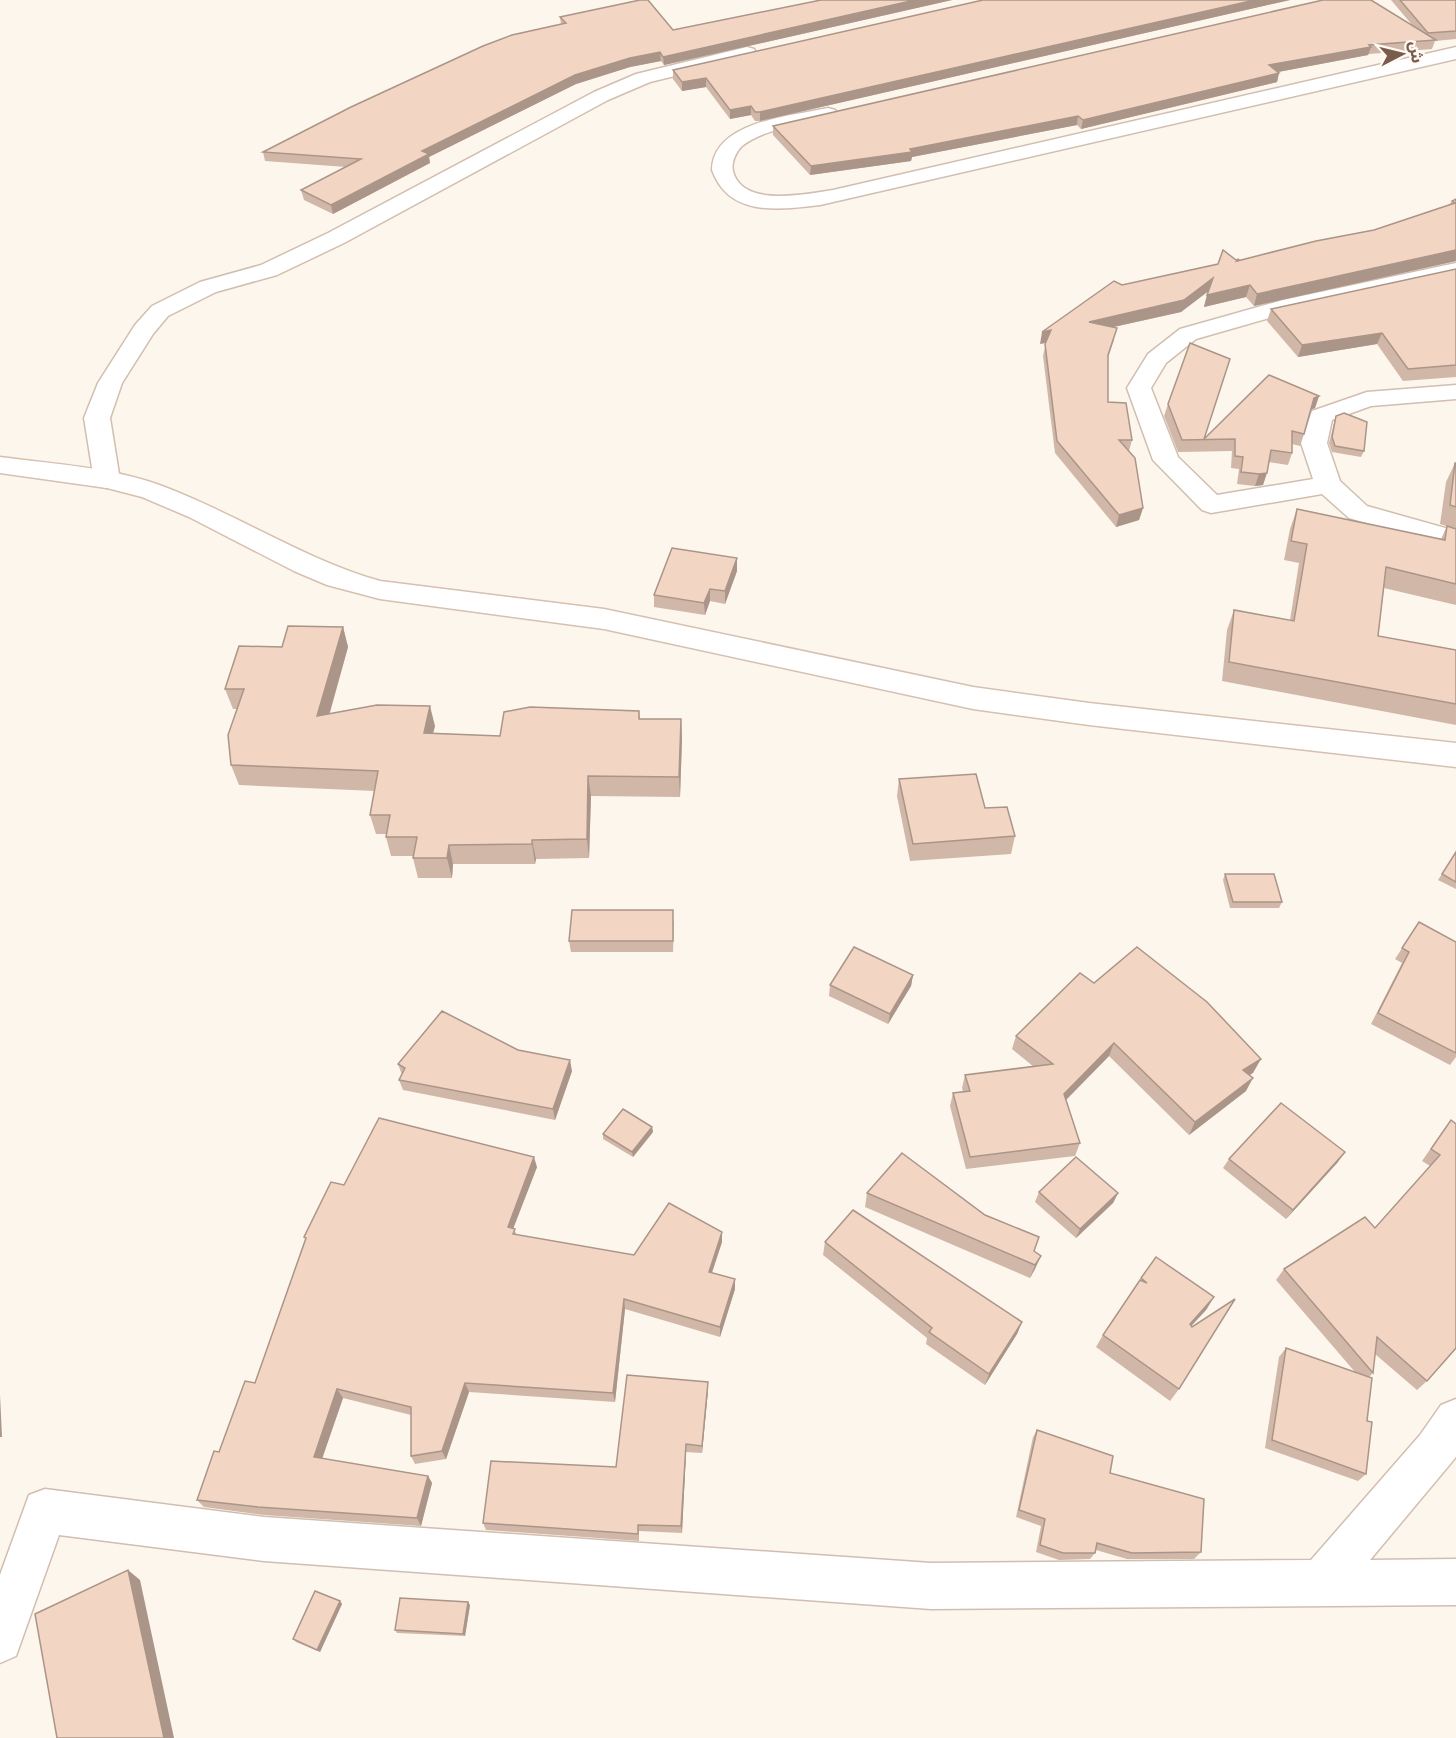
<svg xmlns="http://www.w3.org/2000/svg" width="1456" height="1738" viewBox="0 0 1456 1738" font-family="'Titillium Web','Noto Sans Arabic',sans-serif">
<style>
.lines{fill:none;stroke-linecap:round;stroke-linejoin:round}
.street-casing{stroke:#d1beb0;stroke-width:3}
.secondary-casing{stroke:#d6c0b0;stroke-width:3}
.street{fill:#fff;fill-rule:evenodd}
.secondary{fill:#fff;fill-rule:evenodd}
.wall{fill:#d1b7a8}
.shaded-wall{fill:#aa9588}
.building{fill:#f3d5c3;stroke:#aa9588;stroke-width:1.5}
</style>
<rect width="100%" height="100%" fill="#fdf6ec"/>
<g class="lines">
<g class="street-casing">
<g id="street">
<polygon points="747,47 754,49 756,53 754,57 650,82 608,100 344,243 277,275 216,292 168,316 153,334 122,383 110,418 120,480 116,486 107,488 98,486 94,480 84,418 98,383 135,325 152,306 200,282 261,265 328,233 594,92 636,74"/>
<path d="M1456 47V59L820 205C778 210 729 217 712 170 713 121 792 116 828 108L835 110 838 114 835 118C805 126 768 126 742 146 736 152 731 162 733 171 742 208 806 194 833 190Z"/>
<polygon points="1456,263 1456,277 1287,313 1196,339 1166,363 1151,388 1178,457 1217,495 1313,479 1301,443 1312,411 1367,392 1456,385 1456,399 1371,406 1332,420 1327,443 1340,481 1367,506 1456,531 1456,549 1349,518 1322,494 1211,513 1202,510 1153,460 1127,388 1148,354 1180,329 1283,300"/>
<polygon points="1456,1399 1456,1457 1370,1560 1456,1559 1456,1605 931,1609 264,1561 59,1535 16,1656 0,1663 0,1575 29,1495 45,1489 264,1517 931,1563 1311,1560 1420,1435 1441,1405"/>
</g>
</g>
<g class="secondary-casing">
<path id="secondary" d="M0 457C53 464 111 467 162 486 237 514 303 559 380 581L604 609 973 687 1089 703 1456 743V767L1089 725 973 709 604 629 380 599 327 585 294 571 189 517 142 497 107 488 0 473Z"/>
</g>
<use href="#street" class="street"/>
<use href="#secondary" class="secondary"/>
</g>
<g class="wall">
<polygon points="821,0 952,0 664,65 661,61 630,67 576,84 429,157 430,163 333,214 304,200 301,190 346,167 265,161 263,152 561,24 560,17 673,30"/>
<polygon points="983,0 1290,0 760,121 755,121 751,115 730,119 706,87 682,91 673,79 673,70"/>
<polygon points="1391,0 1456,0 1456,39 1435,41 1432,49 1369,54 1368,55 1278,72 1279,73 1277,82 1081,129 1077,125 912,157 911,161 810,175 773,135 773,126 1413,26"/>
<polygon points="1456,199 1456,261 1254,306 1246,297 1204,307 1208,291 1181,312 1114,327 1114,340 1108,358 1108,402 1132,440 1129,451 1143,508 1139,520 1116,527 1055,453 1043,356 1046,343 1040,344 1122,285 1236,260 1238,261 1374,230 1450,204 1452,201"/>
<polygon points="1456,269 1456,377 1403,381 1377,344 1298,357 1267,321 1271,309"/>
<polygon points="1319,396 1315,408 1311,410 1300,446 1292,444 1292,453 1288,465 1269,462 1263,485 1255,486 1237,484 1239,469 1231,468 1232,451 1178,452 1164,416 1168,404 1204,439"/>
<polygon points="1336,416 1364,451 1361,457 1332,452 1329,443"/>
<polygon points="1455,463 1456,463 1456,529 1440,524 1446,482"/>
<polygon points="1297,509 1441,539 1447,526 1456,529 1456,605 1384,588 1378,636 1456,650 1456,725 1222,681 1227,630 1234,610 1290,620 1299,563 1284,560 1290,529"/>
<polygon points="737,571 725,604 710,601 705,615 654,607 654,595"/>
<polygon points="343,627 348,647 330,713 435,726 433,733 500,736 639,711 640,719 681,719 682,739 680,797 591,796 589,858 536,859 535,864 453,864 452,878 418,878 413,858 413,856 391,856 386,837 386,834 376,834 370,815 375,791 239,785 231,765 237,709 233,709 225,689 282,647"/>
<polygon points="899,779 985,808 1015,836 1011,854 910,861 897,796"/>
<polygon points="1456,852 1456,889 1438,880"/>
<polygon points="1225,874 1282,902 1279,908 1230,908 1223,880"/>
<polygon points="674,921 673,952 571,952 569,941"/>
<polygon points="1419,922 1456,942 1456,1057 1450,1065 1371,1024 1402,963 1395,959"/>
<polygon points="913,975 911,986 888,1024 829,996 830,985"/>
<polygon points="1094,983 1253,1073 1249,1075 1246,1091 1189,1135 1109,1056 1066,1100 1080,1143 1075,1156 966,1169 950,1106 953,1093 963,1092 962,1088 965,1075 1034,1067 1012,1049 1016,1036"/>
<polygon points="518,1050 572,1071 555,1120 403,1090 399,1080 402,1075 398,1064"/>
<polygon points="1451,1120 1427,1381 1417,1390 1375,1354 1373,1373 1369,1377 1367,1421 1366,1474 1358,1481 1265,1448 1279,1357 1286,1348 1355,1372 1276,1280 1284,1269 1375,1228 1430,1166 1422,1161 1442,1132"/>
<polygon points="652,1127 653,1132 633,1157 603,1139 603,1134"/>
<polygon points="1229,1159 1338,1162 1286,1219 1223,1168"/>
<polygon points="537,1167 513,1228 517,1235 634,1255 722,1242 712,1273 735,1289 720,1337 625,1309 615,1402 469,1392 446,1459 415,1464 411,1456 411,1415 343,1398 322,1458 428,1476 432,1483 421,1526 264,1515 204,1507 197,1500 219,1452 255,1383 306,1240 304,1237 344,1185"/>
<polygon points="1039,1192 1118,1193 1113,1203 1076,1238 1035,1202"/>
<polygon points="867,1193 1034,1251 1035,1269 1030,1278 865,1207"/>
<polygon points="825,1242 1022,1322 1017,1334 985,1385 926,1344 927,1338 823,1255"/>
<polygon points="1156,1257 1214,1297 1206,1310 1191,1326 1179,1389 1170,1401 1096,1347 1103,1335"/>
<polygon points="708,1390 702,1453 686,1452 682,1533 639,1531 639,1541 486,1530 483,1523 616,1467"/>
<polygon points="1037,1430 1110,1473 1201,1552 1194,1559 1127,1559 1096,1550 1095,1553 1090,1559 1059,1560 1036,1552 1041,1526 1016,1517 1033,1437"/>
<polygon points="340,1601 342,1604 320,1652 296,1642 293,1639"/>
<polygon points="470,1605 465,1636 397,1633 395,1630"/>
</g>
<g class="shaded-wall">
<polygon points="915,0 952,0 664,65 663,57"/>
<polygon points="1255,0 1290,0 760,121 760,112"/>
<polygon points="1371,47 1368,55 1267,74 1269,65"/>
<polygon points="660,52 661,61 630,67 576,84 429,157 430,163 333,214 331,205 422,151 575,75 630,58"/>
<polygon points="1279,73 1277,82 1081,129 1083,120"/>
<polygon points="706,78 706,87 682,91 682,82"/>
<polygon points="751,106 751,115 730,119 730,110"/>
<polygon points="1078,116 1077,125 912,157 911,161 810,175 811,166 910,149"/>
<polygon points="1456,250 1456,261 1254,306 1257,294"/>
<polygon points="1213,278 1210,290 1181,312 1086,333 1089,322"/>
<polygon points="1250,285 1246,297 1204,307 1207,295"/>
<polygon points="1051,330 1048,342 1040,344 1042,332"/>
<polygon points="1382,333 1377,344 1298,357 1302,345"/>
<polygon points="1319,396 1315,408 1310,410 1314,398"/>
<polygon points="1267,473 1263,485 1255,486 1259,474"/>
<polygon points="1143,508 1139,520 1116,527 1119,515"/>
<polygon points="737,558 737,571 725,604 725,591"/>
<polygon points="710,589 710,601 705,615 704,603"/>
<polygon points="343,627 348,647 323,736 317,716"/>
<polygon points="430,706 435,726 428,752 424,733"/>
<polygon points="681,719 682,739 680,797 679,777"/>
<polygon points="588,776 591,796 589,858 587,839"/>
<polygon points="532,840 536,859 535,864 532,844"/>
<polygon points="449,845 453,864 452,878 447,858"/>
<polygon points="913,975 911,986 888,1024 890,1014"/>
<polygon points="1114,1043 1109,1056 1060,1106 1064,1094"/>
<polygon points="1261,1059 1253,1073 1236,1083 1243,1070"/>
<polygon points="570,1060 572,1071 555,1120 553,1109"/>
<polygon points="1253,1078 1246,1091 1189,1135 1195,1122"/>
<polygon points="652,1127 653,1132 633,1157 632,1152"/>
<polygon points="1345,1152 1338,1162 1286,1219 1293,1210"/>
<polygon points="534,1157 537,1167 510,1237 508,1227"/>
<polygon points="1118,1193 1113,1203 1076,1238 1080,1229"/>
<polygon points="722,1232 722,1242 709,1281 709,1272"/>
<polygon points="1041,1256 1035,1269 1030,1278 1035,1265"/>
<polygon points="735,1279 735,1289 720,1337 720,1327"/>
<polygon points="1214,1297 1206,1310 1181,1337 1190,1324"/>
<polygon points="624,1299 625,1309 615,1402 613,1393"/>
<polygon points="1022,1322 1017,1334 985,1385 989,1374"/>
<polygon points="708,1382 708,1390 702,1453 702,1446"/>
<polygon points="465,1383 469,1392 446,1459 442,1451"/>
<polygon points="337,1389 343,1398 320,1465 314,1457"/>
<polygon points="0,1395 2,1437 0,1437"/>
<polygon points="686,1444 686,1452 682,1533 681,1526"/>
<polygon points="428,1476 432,1483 421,1526 417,1518"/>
<polygon points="128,1570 140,1580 174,1738 164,1738"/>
<polygon points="340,1601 342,1604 320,1652 317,1650"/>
<polygon points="468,1602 470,1605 465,1636 463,1634"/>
</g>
<g class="building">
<polygon points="640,0 648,0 673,30 821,0 915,0 663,57 660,52 630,58 575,75 422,151 429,154 331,205 301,190 361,159 263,152 351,107 483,46 512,35 566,23 560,17"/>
<polygon points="983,0 1255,0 760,112 755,112 751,106 730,110 706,78 682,82 673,70"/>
<polygon points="1323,0 1371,0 1436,40 1369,45 1371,47 1269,65 1279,73 1083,120 1078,116 910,149 912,152 811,166 773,126"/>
<polygon points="1400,0 1456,0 1456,31 1428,33"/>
<polygon points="1456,199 1456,250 1257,294 1250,285 1207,295 1213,278 1184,300 1089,322 1117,328 1108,355 1108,402 1126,403 1132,440 1119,440 1135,458 1143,508 1119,515 1057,441 1045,344 1051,330 1042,332 1114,281 1122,285 1218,264 1223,250 1236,260 1239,259 1237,261 1316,241 1374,230 1455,203 1452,201"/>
<polygon points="1456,269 1456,365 1408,369 1382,333 1302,345 1271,309"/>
<polygon points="1190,343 1230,359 1204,439 1269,375 1319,396 1314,398 1304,434 1292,431 1292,453 1271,450 1267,473 1259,474 1241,472 1243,457 1235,456 1235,439 1182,440 1168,404"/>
<polygon points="1344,413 1367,422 1364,451 1335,446 1332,437 1336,416"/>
<polygon points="1455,463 1456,463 1456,507 1450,505"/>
<polygon points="1297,509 1445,540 1447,526 1456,529 1456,584 1386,567 1378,636 1456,650 1456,704 1229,662 1234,610 1294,621 1307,544 1291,541"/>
<polygon points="672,548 737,558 725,591 710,589 704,603 654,595"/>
<polygon points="288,626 343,627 317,716 377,705 430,706 424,733 500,736 504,712 530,707 639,711 639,719 681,719 679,777 588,776 587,839 532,840 532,844 449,845 447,858 413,858 417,837 386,837 390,815 370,815 378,771 231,765 228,735 244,689 225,689 239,646 282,647"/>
<polygon points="976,774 985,808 1007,807 1015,836 913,844 899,779"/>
<polygon points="1456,852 1456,882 1442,874"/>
<polygon points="1225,874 1274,874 1282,902 1233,902"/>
<polygon points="572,910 673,910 673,941 569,941"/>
<polygon points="1419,922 1456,942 1456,1053 1378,1013 1409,952 1402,948"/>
<polygon points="854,947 913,975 890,1014 830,985"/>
<polygon points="1137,947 1207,1002 1261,1059 1243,1070 1253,1078 1195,1122 1114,1043 1064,1094 1080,1143 970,1157 953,1093 970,1091 965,1075 1053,1064 1016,1036 1080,973 1094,983"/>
<polygon points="442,1011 518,1050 570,1060 553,1109 399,1080 405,1068 398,1064"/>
<polygon points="1281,1103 1345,1152 1293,1210 1229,1159"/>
<polygon points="623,1109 652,1127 632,1152 603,1134"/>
<polygon points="379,1118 534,1157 508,1227 515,1229 513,1234 634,1255 669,1203 722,1232 709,1272 735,1279 720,1327 624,1299 613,1393 465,1383 442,1451 411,1456 411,1407 337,1389 314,1457 428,1476 417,1518 258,1507 197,1500 214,1451 219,1452 245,1381 255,1383 306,1238 304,1237 331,1182 344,1185"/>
<polygon points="1451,1120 1456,1124 1456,1348 1427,1381 1377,1337 1373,1373 1284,1269 1365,1217 1375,1228 1440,1155 1431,1149"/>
<polygon points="902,1153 985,1215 1039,1237 1034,1251 1041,1256 1035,1265 867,1193"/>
<polygon points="1076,1157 1118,1193 1080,1229 1039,1192"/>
<polygon points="853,1210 1022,1322 989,1374 929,1332 932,1328 825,1242"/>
<polygon points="1156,1257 1214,1297 1190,1324 1192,1327 1235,1299 1179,1389 1103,1335 1140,1280 1147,1283 1141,1278"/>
<polygon points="1286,1348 1372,1378 1367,1421 1372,1422 1366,1474 1272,1440"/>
<polygon points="627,1375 708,1382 702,1446 686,1444 681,1526 638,1525 638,1534 483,1523 491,1461 616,1467"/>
<polygon points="1037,1430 1113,1456 1110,1473 1204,1499 1201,1552 1132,1553 1097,1543 1095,1553 1063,1553 1040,1545 1045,1519 1019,1510"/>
<polygon points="128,1570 164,1738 57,1738 35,1614"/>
<polygon points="315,1591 340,1601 317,1650 293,1639"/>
<polygon points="400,1598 468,1602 463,1634 395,1630"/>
</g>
<g transform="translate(1402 54) rotate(83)" stroke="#fffaf3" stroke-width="4.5" paint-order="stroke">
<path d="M0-4.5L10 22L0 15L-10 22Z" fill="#7a5c4d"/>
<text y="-9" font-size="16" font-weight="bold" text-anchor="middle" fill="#7a5c4d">ش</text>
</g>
</svg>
